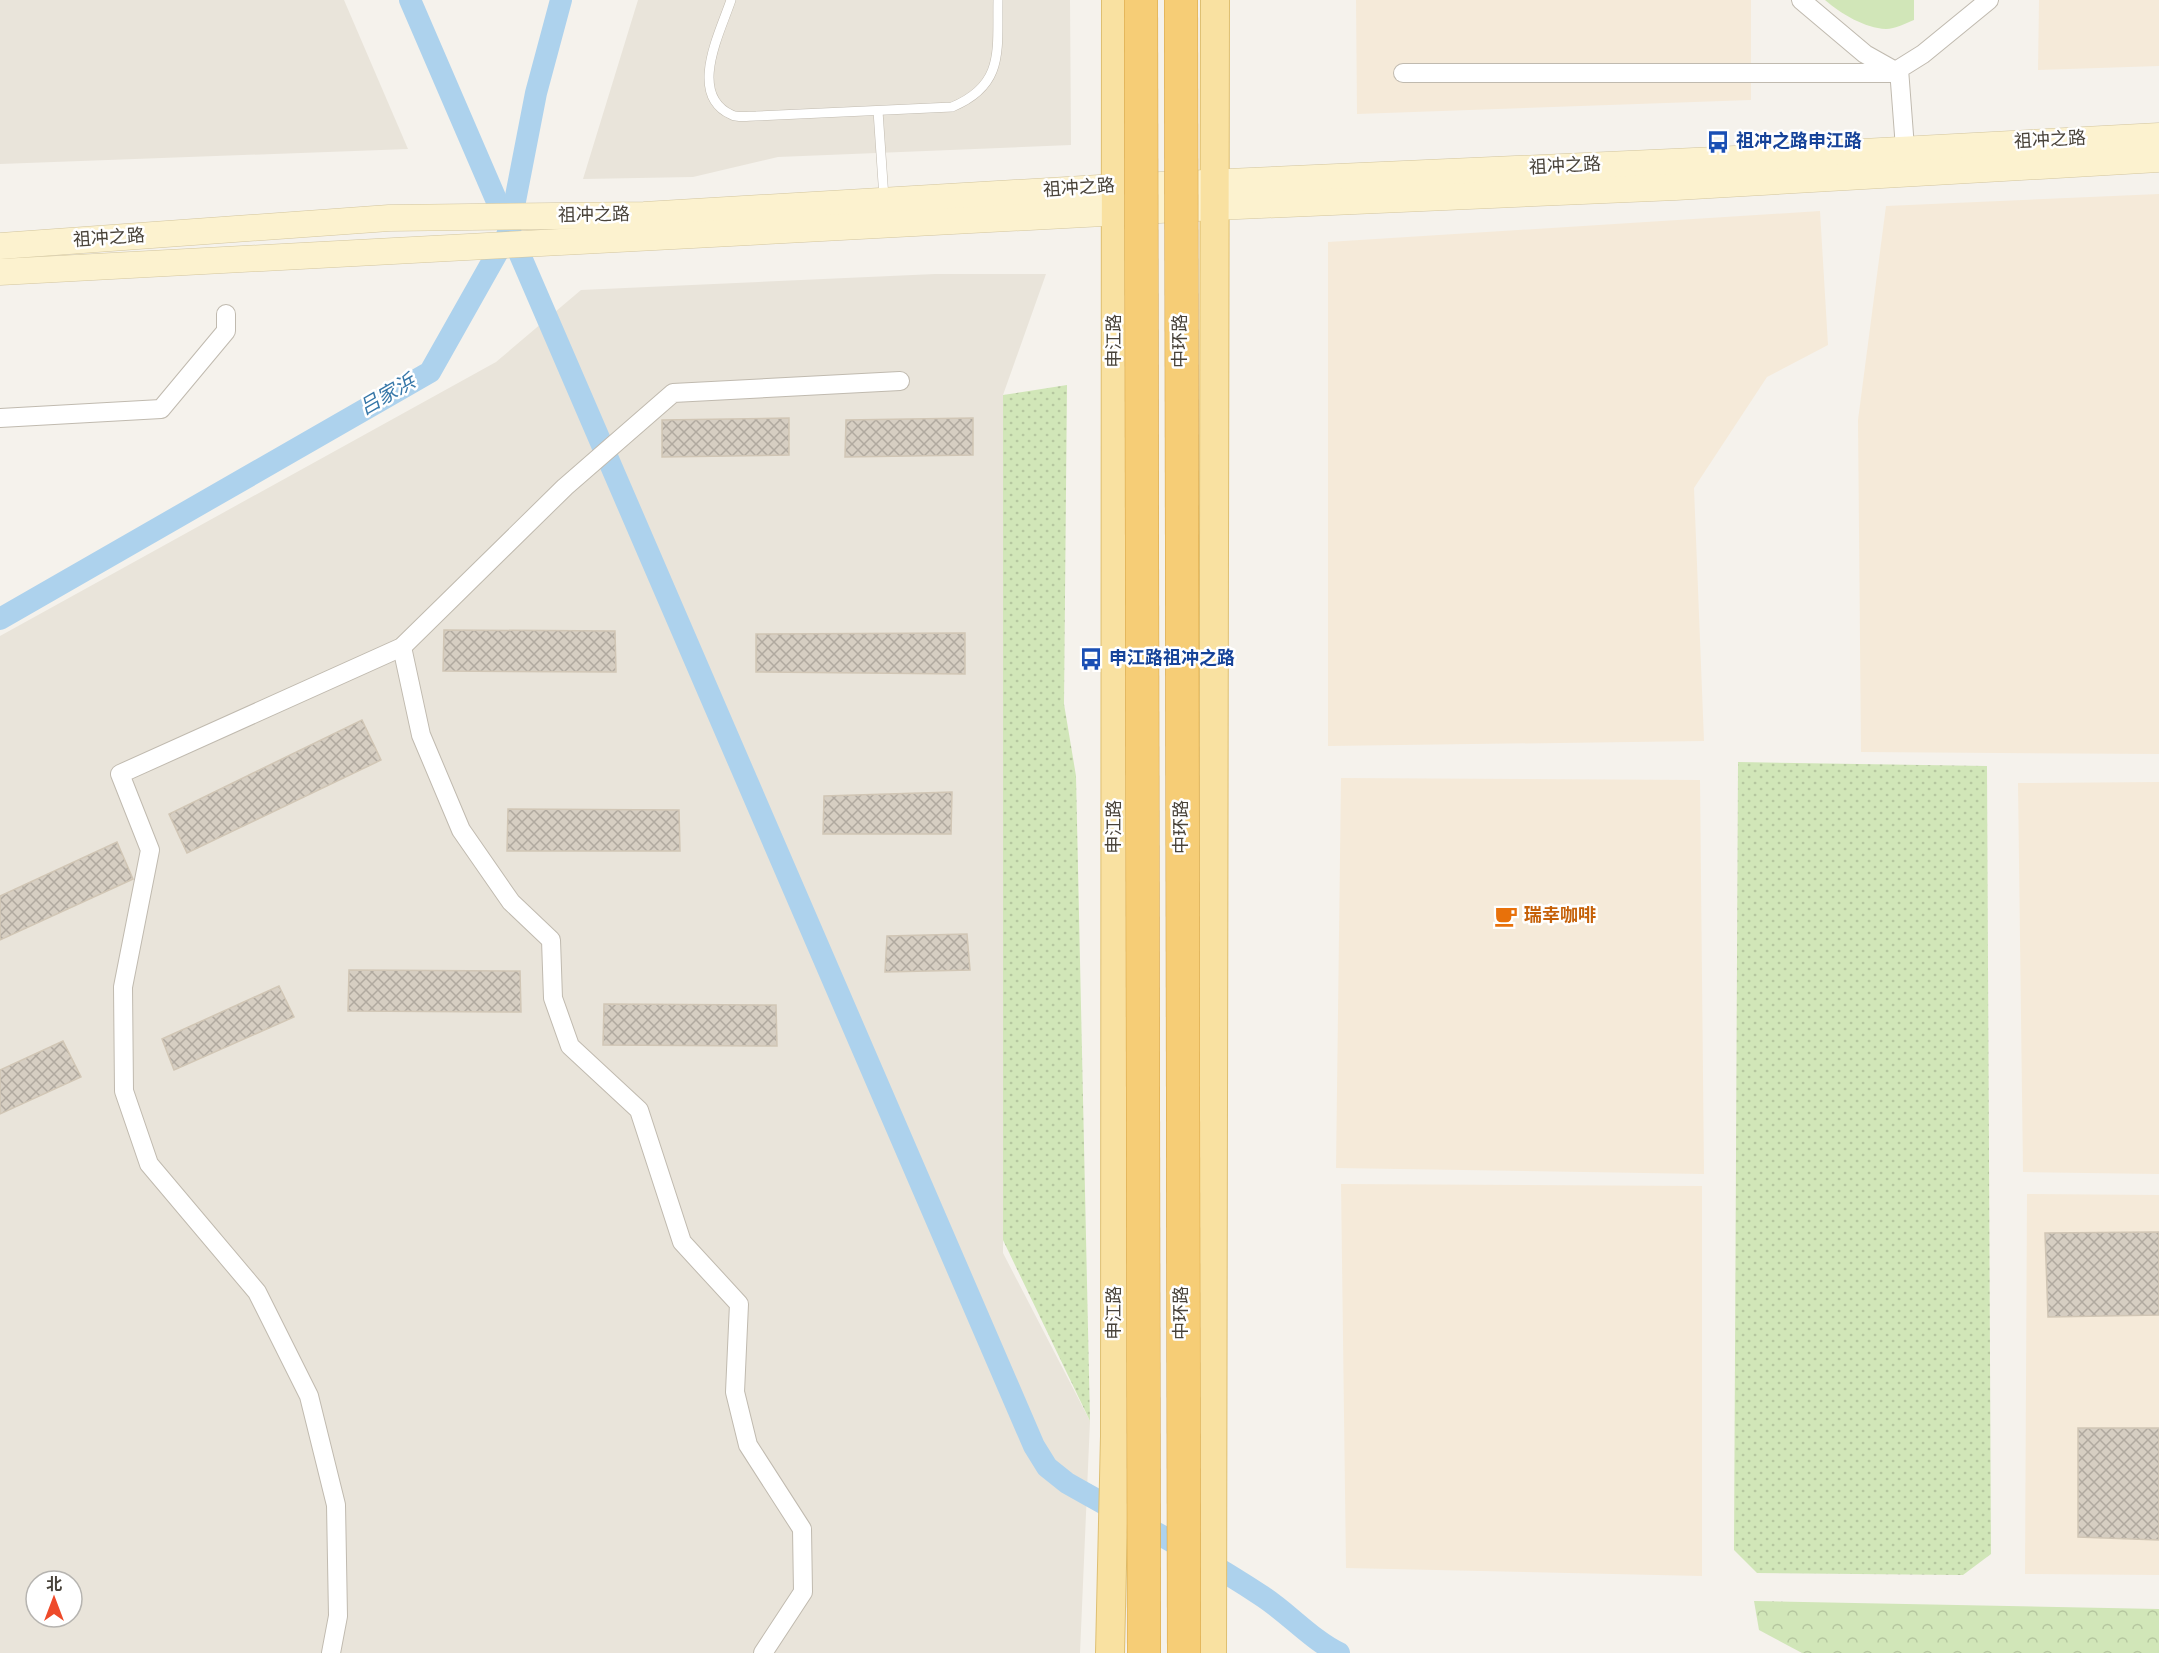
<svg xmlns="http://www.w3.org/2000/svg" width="2159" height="1653" viewBox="0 0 2159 1653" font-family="Overpass,'Noto Sans SC',sans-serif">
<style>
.residential{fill:#e9e4da;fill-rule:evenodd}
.commercial{fill:#f5ead9}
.grass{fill:#d1e6b8}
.forest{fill:url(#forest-crowns)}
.park{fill:url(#park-dots)}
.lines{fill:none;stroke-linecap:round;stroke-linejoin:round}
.canal{stroke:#add2ed;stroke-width:22}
.building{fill:url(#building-cross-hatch);stroke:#d1c6b5;stroke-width:1.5}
.lane-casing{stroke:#c0baaf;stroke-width:10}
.street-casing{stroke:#c0baaf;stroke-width:20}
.secondary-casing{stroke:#d2c59e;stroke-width:27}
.primary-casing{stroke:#debf71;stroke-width:30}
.lane{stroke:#fff;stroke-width:9}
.street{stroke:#fff;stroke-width:18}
.secondary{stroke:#fcf2cf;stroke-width:26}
.primary{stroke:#f9e1a1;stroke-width:28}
.highway-bridge-casing{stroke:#d5a345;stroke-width:34;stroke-linecap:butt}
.highway-bridge{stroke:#f6cd76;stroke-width:33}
.labels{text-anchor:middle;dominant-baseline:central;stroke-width:5;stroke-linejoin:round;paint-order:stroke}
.street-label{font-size:18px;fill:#49433a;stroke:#fff}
.transit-label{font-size:18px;font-weight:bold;fill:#164399;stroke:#fff;text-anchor:start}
.food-label{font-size:18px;font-weight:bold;fill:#c56008;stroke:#fff;text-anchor:start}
.water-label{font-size:20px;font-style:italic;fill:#3677a8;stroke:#fff}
</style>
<defs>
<pattern id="forest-crowns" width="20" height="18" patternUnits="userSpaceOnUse" patternTransform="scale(1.5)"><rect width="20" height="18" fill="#d1e6b8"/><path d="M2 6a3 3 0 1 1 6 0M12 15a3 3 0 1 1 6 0" fill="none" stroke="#b5c69f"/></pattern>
<pattern id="park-dots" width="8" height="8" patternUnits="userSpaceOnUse" patternTransform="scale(1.5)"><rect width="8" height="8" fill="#d1e6b8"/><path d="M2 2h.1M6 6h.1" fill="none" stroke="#b5c69f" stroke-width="1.8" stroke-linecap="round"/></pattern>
<pattern id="building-cross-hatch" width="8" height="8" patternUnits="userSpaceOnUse" patternTransform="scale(1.5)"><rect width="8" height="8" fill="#d6cec2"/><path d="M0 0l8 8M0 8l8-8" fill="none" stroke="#b0a99f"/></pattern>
</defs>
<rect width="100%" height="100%" fill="#f5f2ec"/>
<g class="residential">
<polygon points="0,0 344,0 408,149 0,164"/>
<polygon points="638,0 1070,0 1071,145 778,157 693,177 583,179"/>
<path d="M935 274H1046L1003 395 1007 567 1003 1253 1090 1421 1080 1653H0V636L496 362 581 290ZM36 1581H72V1617H36Z"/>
</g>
<g class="commercial">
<polygon points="1356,0 1751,0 1751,100 1357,114"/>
<polygon points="2039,0 2159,0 2159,66 2038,70"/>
<polygon points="2159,194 2159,754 1861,752 1858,420 1886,206"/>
<polygon points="1820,211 1828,345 1767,377 1694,488 1704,741 1328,746 1328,242"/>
<polygon points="1341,778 1700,780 1704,1174 1336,1168"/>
<polygon points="2159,782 2159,1174 2023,1172 2018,783"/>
<polygon points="1341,1184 1702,1186 1702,1576 1346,1568"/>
<polygon points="2027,1194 2159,1195 2159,1575 2025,1574"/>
</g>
<path class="grass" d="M1825 0H1914V20C1906 23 1895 29 1886 29 1865 28 1841 14 1825 0Z"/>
<polygon class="forest" points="1754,1601 2159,1609 2159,1653 1802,1653 1759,1630"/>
<g class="park">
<polygon points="1067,385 1064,704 1076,776 1090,1421 1003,1240 1003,395"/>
<polygon points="1738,762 1987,766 1991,1554 1963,1575 1757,1573 1734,1550"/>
</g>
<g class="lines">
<g class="canal">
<path d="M410 0 1034 1446 1047 1467 1067 1483C1132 1520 1200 1555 1262 1596 1287 1612 1313 1641 1339 1653"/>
<polyline points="0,619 430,372 509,232 536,93 561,0"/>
</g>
</g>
<g class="building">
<polygon points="789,418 789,455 662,457 662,420"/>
<polygon points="973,418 973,455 845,457 846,420"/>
<polygon points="444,630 615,631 616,672 443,671"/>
<polygon points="965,633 965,674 756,672 756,634"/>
<polygon points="362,720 381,760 187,853 169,814"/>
<polygon points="952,792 951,834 823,834 824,796"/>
<polygon points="508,809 679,810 680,851 507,851"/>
<polygon points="117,842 133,879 0,940 0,896"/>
<polygon points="967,934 970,970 885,972 887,936"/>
<polygon points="349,970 520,971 521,1012 348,1011"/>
<polygon points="279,986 294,1017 174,1070 162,1039"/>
<polygon points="604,1004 776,1005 777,1046 603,1045"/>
<polygon points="63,1041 81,1077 0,1114 0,1070"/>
<polygon points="2159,1232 2159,1315 2048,1317 2045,1233"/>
<polygon points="2078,1428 2159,1428 2159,1540 2078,1537"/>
</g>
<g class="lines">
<g class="lane-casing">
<g id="lane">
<path d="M731 0C720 33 687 95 732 115 738 118 749 116 756 116L952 107C1005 85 997 50 998 0"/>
<polyline points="878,111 884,198"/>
</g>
</g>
<g class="street-casing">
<g id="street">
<polyline points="1801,0 1865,54 1897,72"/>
<polyline points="1403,73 1899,73"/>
<polyline points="1905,148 1899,69 1923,54 1989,0"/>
<polyline points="0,418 161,409 226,331 226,314"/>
<polyline points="402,647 421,735 461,830 511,902 551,940 553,998 570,1046 639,1110 682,1242 739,1304 735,1392 748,1445 802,1529 803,1592 763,1653"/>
<polyline points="331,1653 338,1616 336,1505 309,1396 257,1292 149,1164 124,1091 123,987 150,850 120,774 402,647 565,487 673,393 900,381"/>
</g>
</g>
<g class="secondary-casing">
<g id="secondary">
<polyline points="0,246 389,218 644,215 1116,187 1716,160 2159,136"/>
<polyline points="0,272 1215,207 1676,187 2159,159"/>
</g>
</g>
<g class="primary-casing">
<g id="primary">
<polyline points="1110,1653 1115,1436 1116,0"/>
<polyline points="1212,1653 1215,0"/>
</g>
</g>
<use href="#lane" class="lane"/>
<use href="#street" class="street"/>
<use href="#secondary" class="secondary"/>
<use href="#primary" class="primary"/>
<g class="highway-bridge-casing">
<g id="highway-bridge">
<polyline points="1141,0 1144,1653"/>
<polyline points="1181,0 1184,1653"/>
</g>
</g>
<use href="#highway-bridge" class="highway-bridge"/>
</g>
<defs>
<g id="bus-bare" transform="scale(1.8)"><path d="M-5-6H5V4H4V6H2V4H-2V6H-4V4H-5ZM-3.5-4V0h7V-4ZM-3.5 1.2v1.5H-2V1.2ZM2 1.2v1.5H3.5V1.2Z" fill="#1a4fb4" stroke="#fff" stroke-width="2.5" paint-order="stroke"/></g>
<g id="cafe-bare" transform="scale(1.8)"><path d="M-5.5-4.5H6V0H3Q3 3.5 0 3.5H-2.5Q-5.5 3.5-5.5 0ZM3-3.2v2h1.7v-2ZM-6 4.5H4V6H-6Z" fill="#e8710a" stroke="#fff" stroke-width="2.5" paint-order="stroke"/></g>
</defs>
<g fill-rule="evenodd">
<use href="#bus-bare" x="1718" y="142"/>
<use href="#bus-bare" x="1091" y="659"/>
<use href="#cafe-bare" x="1506" y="916"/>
</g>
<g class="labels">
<g class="street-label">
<text transform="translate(2050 141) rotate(-3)">祖冲之路</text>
<text transform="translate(1565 167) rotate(-3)">祖冲之路</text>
<text transform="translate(1079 189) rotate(-4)">祖冲之路</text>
<text transform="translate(594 216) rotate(-1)">祖冲之路</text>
<text transform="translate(109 239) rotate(-4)">祖冲之路</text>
<text transform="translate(1115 341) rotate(-90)">申江路</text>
<text transform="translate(1181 341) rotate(-90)">中环路</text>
<text transform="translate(1115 827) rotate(-90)">申江路</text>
<text transform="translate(1182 827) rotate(-90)">中环路</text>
<text transform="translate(1115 1313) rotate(-90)">申江路</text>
<text transform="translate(1182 1313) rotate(-90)">中环路</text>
</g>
<g class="transit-label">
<text x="1736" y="142">祖冲之路申江路</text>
<text x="1109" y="659">申江路祖冲之路</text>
</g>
<g class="food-label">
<text x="1524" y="916">瑞幸咖啡</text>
</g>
<g class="water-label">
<text transform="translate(388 396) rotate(-30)">吕家浜</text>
</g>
</g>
<g transform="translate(54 1599)"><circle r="28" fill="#ffffff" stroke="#b6b4b0" stroke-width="1.5"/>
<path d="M0-4.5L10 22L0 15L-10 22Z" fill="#ee4a2a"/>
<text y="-9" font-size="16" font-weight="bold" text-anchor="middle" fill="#49433a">北</text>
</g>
</svg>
